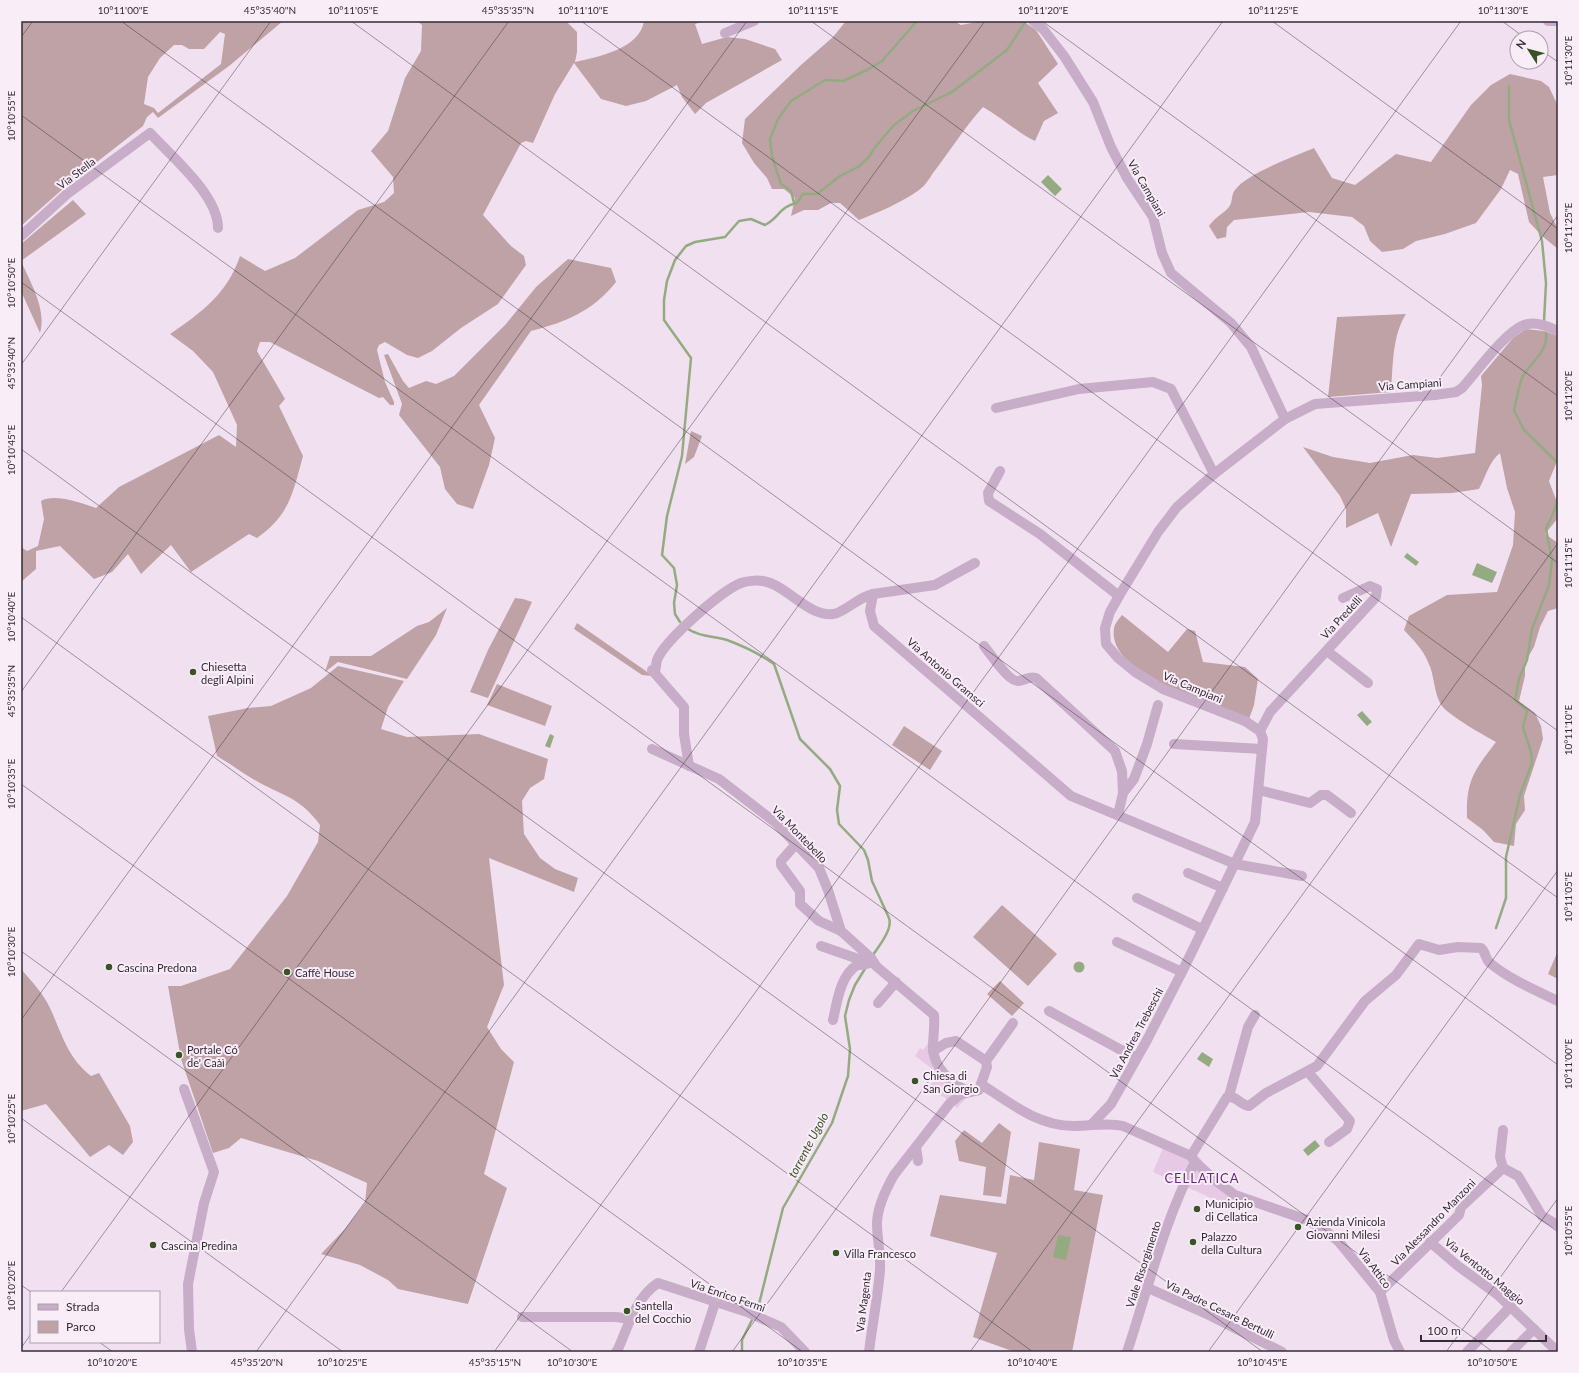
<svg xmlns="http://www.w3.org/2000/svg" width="1579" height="1373" viewBox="0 0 1579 1373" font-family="Lato,sans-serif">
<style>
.green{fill:#bea2a6;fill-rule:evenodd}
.plaza{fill:#e7c9e5}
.water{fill:#94ab82}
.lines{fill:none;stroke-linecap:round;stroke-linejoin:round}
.stream{stroke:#94ab82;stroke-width:2.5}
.minor{stroke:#c7adc8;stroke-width:10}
.ticks{fill:none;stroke:#352b37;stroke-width:1;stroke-opacity:0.45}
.poi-dot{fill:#385425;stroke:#f9edf8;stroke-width:1.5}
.labels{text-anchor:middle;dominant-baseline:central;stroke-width:4;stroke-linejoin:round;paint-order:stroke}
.street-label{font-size:11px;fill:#352b37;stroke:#f9edf8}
.poi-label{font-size:11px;fill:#352b37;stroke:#f9edf8;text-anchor:start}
.water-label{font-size:12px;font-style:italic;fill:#385425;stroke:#f9edf8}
.quarter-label{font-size:13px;letter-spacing:1px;fill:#6a2d7e;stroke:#f9edf8}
.neatline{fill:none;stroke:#352b37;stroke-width:1.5}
.ticks-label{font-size:10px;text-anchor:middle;fill:#352b37}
</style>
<rect width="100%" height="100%" fill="#f1e1f0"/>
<g class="green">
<path d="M21 21H283L229 66 158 118 153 112 147 117 143 126 65 187 21 226ZM220 32 225 34 221 64 158 113 154 108 144 104 148 77 160 58 174 45H182L189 49H204Z"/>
<path d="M417 21H566L577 32V52L575 62C597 57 640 49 644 21H704L695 24 702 44 727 37 745 39 775 49 782 60 706 103 695 114 682 97 677 85 646 101 626 106 601 99 574 63 555 94 533 143 526 141 521 143 483 215 511 246 524 256 526 265 498 304 461 328 432 351 418 358 407 355 385 342 379 345 377 350 385 382 394 402V405H390L383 397 379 398 270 342H260L257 351 285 399 279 406 303 456C293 492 290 515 257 538L249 534 191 572 171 545 141 574 128 554 112 572 94 579 60 546 36 551V569L21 582V547L27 551 38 546 44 519 41 501C54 493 82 503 96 508L119 487 219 435 236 447 237 425 213 372 193 351 170 334C202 312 227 294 240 256L265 271 295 258 358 210 384 202 394 193 393 177 371 151 388 131 405 78 421 51 422 25Z"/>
<path d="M846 21H954L961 25 982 21H1023L1036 30 1058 64 1038 83 1058 113 1044 121 1035 141C1017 132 1002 118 983 107 964 128 950 151 933 173 929 179 925 186 919 190 901 203 879 212 859 220L840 203H831L818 210H804L791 216 795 198 784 189H772L767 178 754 163 742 143 745 119 801 65 833 37Z"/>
<path d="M1510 74 1541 81 1549 87 1558 106V175L1543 177 1550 213 1558 229V249L1542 236 1529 222 1518 174 1510 170 1501 189 1476 223 1445 234 1416 241 1403 249 1382 252 1370 241 1364 226 1352 217 1309 212 1234 220 1227 227 1226 237 1217 239 1209 226C1215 217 1223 214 1229 207 1233 202 1231 194 1235 190 1246 174 1295 156 1314 148L1332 178 1355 185 1396 154 1431 162 1471 105 1491 85Z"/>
<path d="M73 200 86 214 21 261C30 282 47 309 40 333L21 291V244Z"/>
<path d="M568 259 611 268 616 282C593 311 566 322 531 331L479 405 495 438 489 465 473 509 457 504 445 489 440 467 399 415 402 404 384 355 388 354 403 381 409 388 426 381 436 384 454 376 506 324 536 287Z"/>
<path d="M1406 314C1392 336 1393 366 1391 392L1328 397 1337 317Z"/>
<path d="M1526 329 1544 331 1558 336V459L1549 481 1558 505V518L1545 534 1558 543V608L1548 611 1540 627 1534 647 1525 662V676L1519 701 1535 713 1541 726 1543 739 1524 796 1525 810 1516 824 1514 846 1494 842 1483 830 1467 818C1466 780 1474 771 1496 742 1483 735 1450 716 1442 706 1433 693 1435 675 1428 662 1423 649 1413 640 1404 630L1409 616 1447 595 1497 592 1513 545 1515 512 1507 488 1500 453C1489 462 1486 476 1479 489L1452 493 1411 494 1391 547 1378 513 1346 528V509L1340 496 1303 447 1333 457 1370 463 1413 455 1437 458 1475 453 1482 385 1481 376 1513 338Z"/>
<polygon points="691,431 702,436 694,457 685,464"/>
<polygon points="515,598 523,599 532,602 488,698 470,692 488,650"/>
<polygon points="447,608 436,635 407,679 338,662 325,672 330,656 371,656 417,626 429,622"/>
<path d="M1122 615 1168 652 1187 629 1195 631 1203 662 1245 667 1258 679 1254 705 1249 719C1216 707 1106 675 1114 628 1115 623 1119 619 1122 615Z"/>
<polygon points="577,623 653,676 642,675 574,629"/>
<path d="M338 666 404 681 388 707 381 729 407 737 479 734 548 759 544 779 530 788 522 801 524 834 540 858 555 869 578 878 574 892 489 858 504 985 487 1027 501 1049 514 1062 484 1174 507 1188 468 1304 398 1289 388 1280 360 1265 321 1254 345 1229 365 1203 367 1183 318 1161 241 1138 229 1148 213 1153 181 1059 168 986H181L230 969 287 896 318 842 320 825C299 796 281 796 253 779 241 772 229 763 217 756L208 716 248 708 271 706 311 688Z"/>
<polygon points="497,684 552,706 545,726 487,705"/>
<polygon points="904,726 942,751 930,770 892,745"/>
<polygon points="1002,905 1057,954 1028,986 973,937"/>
<polygon points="1557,953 1558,953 1558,979 1548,974"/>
<path d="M21 969C32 982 43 993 50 1008 62 1034 67 1057 91 1076L99 1073 130 1126 133 1142 123 1155 109 1145 90 1157 46 1104 21 1111Z"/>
<polygon points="1000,981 1024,1003 1012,1016 987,994"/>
<polygon points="999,1123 1011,1132 1001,1197 983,1195 986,1167 959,1161 955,1141 964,1130 982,1143"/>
<polygon points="1039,1142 1080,1149 1074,1190 1103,1195 1072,1352 1015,1352 973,1337 997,1253 930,1236 940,1195 1006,1204 1010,1175 1034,1180"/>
</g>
<g class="plaza">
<polygon points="931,1039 945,1072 957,1084 974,1085 979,1090 968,1096 957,1108 944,1097 927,1090 939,1074 915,1056 920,1048 923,1050"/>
<polygon points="1166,1141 1194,1151 1233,1198 1229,1206 1153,1172"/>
</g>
<g class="water">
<polygon points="1048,175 1062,189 1055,196 1041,182"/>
<polygon points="1407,553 1419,562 1416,566 1404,557"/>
<polygon points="1477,563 1497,572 1492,583 1472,575"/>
<polygon points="1362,711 1372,722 1367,726 1357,715"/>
<polygon points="550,734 554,736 550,748 545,746"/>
<circle cx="1079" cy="967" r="5.5"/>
<polygon points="1202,1052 1213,1059 1209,1067 1197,1059"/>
<polygon points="1315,1140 1320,1146 1308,1156 1303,1150"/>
<polygon points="1058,1235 1071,1237 1066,1260 1053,1257"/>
</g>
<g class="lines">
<g class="stream">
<polyline points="1509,86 1509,120 1542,241 1546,283 1544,321"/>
<polyline points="794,203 791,191 781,184 772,156 770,139 778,119 791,101 825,80 843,81 867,70 882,61 917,21"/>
<path d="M1546 333C1549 351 1530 363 1523 376 1518 386 1517 400 1514 410L1524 430 1558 463"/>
<path d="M680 622 675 614 674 603 677 585 674 568 662 555 667 516 682 456 691 358 664 320V300L667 281 675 260 686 246 695 242 725 237 739 221 751 219 765 225C779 218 780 206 797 203L803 194H817L840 176 858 167 868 158 876 146 894 125 913 111 952 92 1007 50 1026 21"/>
<path d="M688 629C700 637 713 636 727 640 743 646 760 654 774 664L800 739 830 769 840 786 837 810 839 824 864 850 868 860 872 881 889 918C893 929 879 946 873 955"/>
<polyline points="1496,928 1506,898 1506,857 1520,795 1532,763 1531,752 1523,727 1527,711 1515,700 1519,679 1527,660 1532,629 1549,585 1552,560 1546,529 1555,509 1558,496"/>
<polyline points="758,1308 783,1208 832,1123 848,1076 850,1049 845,1016 849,1000 855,985 866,967"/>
<polyline points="742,1352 742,1340 752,1320"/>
</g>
<g class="minor">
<polyline points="1033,21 1043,29 1064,56 1093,102 1111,147 1127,178 1153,217 1162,253 1171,273 1231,323 1251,347 1285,419"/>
<polyline points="1548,21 1558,21"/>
<polyline points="725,33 754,21"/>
<path d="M21 236 67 194 150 133C172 157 218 195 218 228"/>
<polyline points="996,408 1079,389 1153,382 1171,389 1214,474"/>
<polyline points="1000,471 988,493 989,501 1040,534 1119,596"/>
<polyline points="975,563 935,585 873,594 870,611 874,626 1071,796 1235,864 1302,876"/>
<path d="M984 646C990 653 1009 682 1018 681 1026 680 1029 676 1036 678L1115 751 1122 771 1123 793 1118 815"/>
<polyline points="1327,651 1368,683"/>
<polyline points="652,670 684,707 684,734 689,766"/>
<path d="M655 672C656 668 656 664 657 660 665 640 721 591 741 583 746 581 757 580 763 581 787 585 808 617 833 614 844 613 858 597 873 594"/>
<path d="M1260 731 1245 721 1163 689 1135 672 1118 658 1106 644 1105 628 1110 612 1119 596 1158 532 1177 507 1214 474 1285 419 1315 404 1435 395 1456 392 1462 388C1476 373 1508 327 1528 324 1538 322 1549 327 1558 331"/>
<polyline points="1260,731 1270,712 1376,597 1377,589 1370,586 1343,598"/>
<polyline points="1174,744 1262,749"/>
<path d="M652 749 719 779 776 823 819 868 828 890 841 931 871 958 876 966 934 1015C935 1027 933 1036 933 1047 933 1068 952 1084 969 1092"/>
<polyline points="1259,790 1310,803 1321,795 1327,795 1351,813"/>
<polyline points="1123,793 1134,779 1147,744 1158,705"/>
<polyline points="796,844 781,861 781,865 800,891 800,904 819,921 841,931"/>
<polyline points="1188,873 1223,888"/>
<polyline points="1137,898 1202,929"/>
<polyline points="1117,942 1182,972"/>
<polyline points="821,946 867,962"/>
<polyline points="878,1003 896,982"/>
<polyline points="1049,1011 1136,1058"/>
<path d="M833 1020C837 1002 840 976 857 965 864 966 868 962 874 963"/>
<polyline points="933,1051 946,1043 956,1041 986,1061"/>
<polyline points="1308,1072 1350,1121 1347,1129 1329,1142"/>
<polyline points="981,1084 987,1067 986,1061 1013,1023"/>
<polyline points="184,1089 214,1172 204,1203 188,1284 189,1329 192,1352"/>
<polyline points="1229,1096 1248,1027 1255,1015"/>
<polyline points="1092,1124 1111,1104 1147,1040 1182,972 1255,822 1263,739 1260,731"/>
<polyline points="1503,1130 1500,1157 1503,1168 1518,1176 1542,1216 1558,1225"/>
<polyline points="916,1147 918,1161"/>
<polyline points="1191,1156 1195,1162 1216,1181 1235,1195 1307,1220 1326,1231 1339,1242 1380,1292 1394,1340 1400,1352"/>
<polyline points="1430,1242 1458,1266 1498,1295 1558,1352"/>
<polyline points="1148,1288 1209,1315 1282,1352"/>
<polyline points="1380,1292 1459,1215 1461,1207 1503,1168"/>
<polyline points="522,1317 616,1317 630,1319"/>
<path d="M616 1352 618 1349C628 1327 636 1297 658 1283L747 1312 781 1327 805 1352"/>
<polyline points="699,1352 715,1303"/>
<path d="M869 1352C872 1325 878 1297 880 1270 881 1254 877 1239 877 1224 877 1207 886 1189 894 1175L950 1103 961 1094 979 1090 981 1084C1010 1103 1038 1126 1074 1126 1092 1126 1106 1122 1123 1126L1191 1156 1227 1097C1235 1095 1241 1105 1249 1106L1266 1093 1317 1066 1365 1001 1396 975 1419 944 1439 950 1458 947 1481 948C1486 952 1485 959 1490 963 1509 979 1535 990 1558 1001"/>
<path d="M1127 1352C1148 1289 1164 1221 1195 1162"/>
<polyline points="1467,1352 1511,1306"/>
<polyline points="1511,1352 1534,1329"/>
</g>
</g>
<path class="ticks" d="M121 21 1558 1065M351 21 1558 898M581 21 1558 731M811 21 1558 563M1042 21 1558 396M1272 21 1558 229M1502 21 1525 38M21 37 33 21M1541 50 1558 62M21 115 1558 1232M21 282 1493 1352M21 365 271 21M21 449 1263 1352M21 617 1033 1352M21 692 509 21M21 784 803 1352M21 951 573 1352M21 1020 747 21M21 1118 343 1352M21 1285 31 1292M61 1292 985 21M99 1342 113 1352M21 1348 31 1334M256 1352 1223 21M494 1352 1461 21M732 1352 1558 215M970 1352 1558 543M1208 1352 1558 870M1446 1352 1558 1198"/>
<g class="poi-dot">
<circle cx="193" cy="672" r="4"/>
<circle cx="109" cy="967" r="4"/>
<circle cx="287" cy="972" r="4"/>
<circle cx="179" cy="1055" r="4"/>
<circle cx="915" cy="1081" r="4"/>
<circle cx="1197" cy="1209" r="4"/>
<circle cx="1298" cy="1227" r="4"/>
<circle cx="1193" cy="1242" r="4"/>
<circle cx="153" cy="1245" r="4"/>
<circle cx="836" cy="1253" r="4"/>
<circle cx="627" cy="1311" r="4"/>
</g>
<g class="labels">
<g class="street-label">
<text transform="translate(76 173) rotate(-37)">Via Stella</text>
<text transform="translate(1147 188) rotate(60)">Via Campiani</text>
<text transform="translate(1410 384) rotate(-4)">Via Campiani</text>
<text transform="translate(1341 617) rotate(-47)">Via Predelli</text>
<text transform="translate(946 672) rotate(41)">Via Antonio Gramsci</text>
<text transform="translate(1193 687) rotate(23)">Via Campiani</text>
<text transform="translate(800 834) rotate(46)">Via Montebello</text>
<text transform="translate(1136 1033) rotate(-62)">Via Andrea Trebeschi</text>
<text transform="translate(1433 1222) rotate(-46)">Via Alessandro Manzoni</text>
<text transform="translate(1143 1264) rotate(-72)">Viale Risorgimento</text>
<text transform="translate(1375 1268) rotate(53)">Via Attico</text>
<text transform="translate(1485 1271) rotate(39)">Via Ventotto Maggio</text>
<text transform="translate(728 1295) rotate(19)">Via Enrico Fermi</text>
<text transform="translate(863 1302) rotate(-83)">Via Magenta</text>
<text transform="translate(1220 1309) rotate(26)">Via Padre Cesare Bertulli</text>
</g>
<g class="poi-label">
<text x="201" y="666">Chiesetta<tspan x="201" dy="13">degli Alpini</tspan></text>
<text x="117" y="967">Cascina Predona</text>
<text x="295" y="972">Caffè House</text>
<text x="187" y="1049">Portale Có<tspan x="187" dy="13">de' Caàì</tspan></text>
<text x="923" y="1075">Chiesa di<tspan x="923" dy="13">San Giorgio</tspan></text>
<text x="1205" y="1203">Municipio<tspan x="1205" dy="13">di Cellatica</tspan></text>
<text x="1306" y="1221">Azienda Vinicola<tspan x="1306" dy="13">Giovanni Milesi</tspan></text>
<text x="1201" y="1236">Palazzo<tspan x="1201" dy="13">della Cultura</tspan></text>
<text x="161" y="1245">Cascina Predina</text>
<text x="844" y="1253">Villa Francesco</text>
<text x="635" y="1305">Santella<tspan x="635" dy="13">del Cocchio</tspan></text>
</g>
<g class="water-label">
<text transform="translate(808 1145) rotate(-62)">torrente Ugolo</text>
</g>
<g class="quarter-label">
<text x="1202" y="1178">CELLATICA</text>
</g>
</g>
<rect width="1579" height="1373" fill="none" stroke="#f9edf8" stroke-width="44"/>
<rect x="30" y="1291" width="130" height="52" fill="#f9edf8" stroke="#ab9fab"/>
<rect x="38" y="1304" width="20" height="6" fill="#c7adc8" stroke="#ab9fab"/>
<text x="66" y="1311" font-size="12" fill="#352b37">Strada</text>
<rect x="38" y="1321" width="20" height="12" fill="#bea2a6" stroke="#ab9fab"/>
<text x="66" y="1331" font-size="12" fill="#352b37">Parco</text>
<g transform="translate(1529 50) rotate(306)"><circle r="19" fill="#f9edf8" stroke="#ab9fab"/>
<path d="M0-3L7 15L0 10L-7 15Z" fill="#385425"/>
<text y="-6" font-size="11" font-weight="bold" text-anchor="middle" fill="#352b37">N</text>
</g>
<path d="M1421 1335v6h125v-6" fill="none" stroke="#352b37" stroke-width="2"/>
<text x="1427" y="1335" font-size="12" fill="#352b37" stroke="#f9edf8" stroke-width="3" paint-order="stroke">100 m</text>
<rect x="22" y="22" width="1535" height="1329" class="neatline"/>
<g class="ticks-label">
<text x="123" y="14">10°11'00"E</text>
<text x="270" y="14">45°35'40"N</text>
<text x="353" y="14">10°11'05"E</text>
<text x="508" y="14">45°35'35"N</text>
<text x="583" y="14">10°11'10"E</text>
<text x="813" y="14">10°11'15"E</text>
<text x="1043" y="14">10°11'20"E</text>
<text x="1273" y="14">10°11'25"E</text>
<text x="1503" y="14">10°11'30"E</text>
<text transform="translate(1568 61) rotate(-90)" y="4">10°11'30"E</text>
<text transform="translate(11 116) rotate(-90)" y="4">10°10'55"E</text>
<text transform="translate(1568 228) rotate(-90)" y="4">10°11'25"E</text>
<text transform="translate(11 283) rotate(-90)" y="4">10°10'50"E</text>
<text transform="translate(11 363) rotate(-90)" y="4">45°35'40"N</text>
<text transform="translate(1568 396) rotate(-90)" y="4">10°11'20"E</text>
<text transform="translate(11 450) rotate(-90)" y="4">10°10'45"E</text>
<text transform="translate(1568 563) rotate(-90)" y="4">10°11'15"E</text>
<text transform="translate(11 617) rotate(-90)" y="4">10°10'40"E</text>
<text transform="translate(11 691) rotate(-90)" y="4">45°35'35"N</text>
<text transform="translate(1568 730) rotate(-90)" y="4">10°11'10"E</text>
<text transform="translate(11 784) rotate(-90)" y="4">10°10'35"E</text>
<text transform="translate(1568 897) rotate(-90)" y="4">10°11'05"E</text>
<text transform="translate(11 952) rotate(-90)" y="4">10°10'30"E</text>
<text transform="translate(1568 1064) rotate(-90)" y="4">10°11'00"E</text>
<text transform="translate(11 1119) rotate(-90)" y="4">10°10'25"E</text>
<text transform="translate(1568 1231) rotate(-90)" y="4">10°10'55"E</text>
<text transform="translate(11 1286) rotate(-90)" y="4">10°10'20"E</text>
<text x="112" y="1366">10°10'20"E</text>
<text x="257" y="1366">45°35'20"N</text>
<text x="342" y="1366">10°10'25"E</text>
<text x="495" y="1366">45°35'15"N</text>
<text x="572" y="1366">10°10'30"E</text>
<text x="802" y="1366">10°10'35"E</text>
<text x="1032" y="1366">10°10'40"E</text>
<text x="1262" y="1366">10°10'45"E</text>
<text x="1492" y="1366">10°10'50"E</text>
</g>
</svg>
